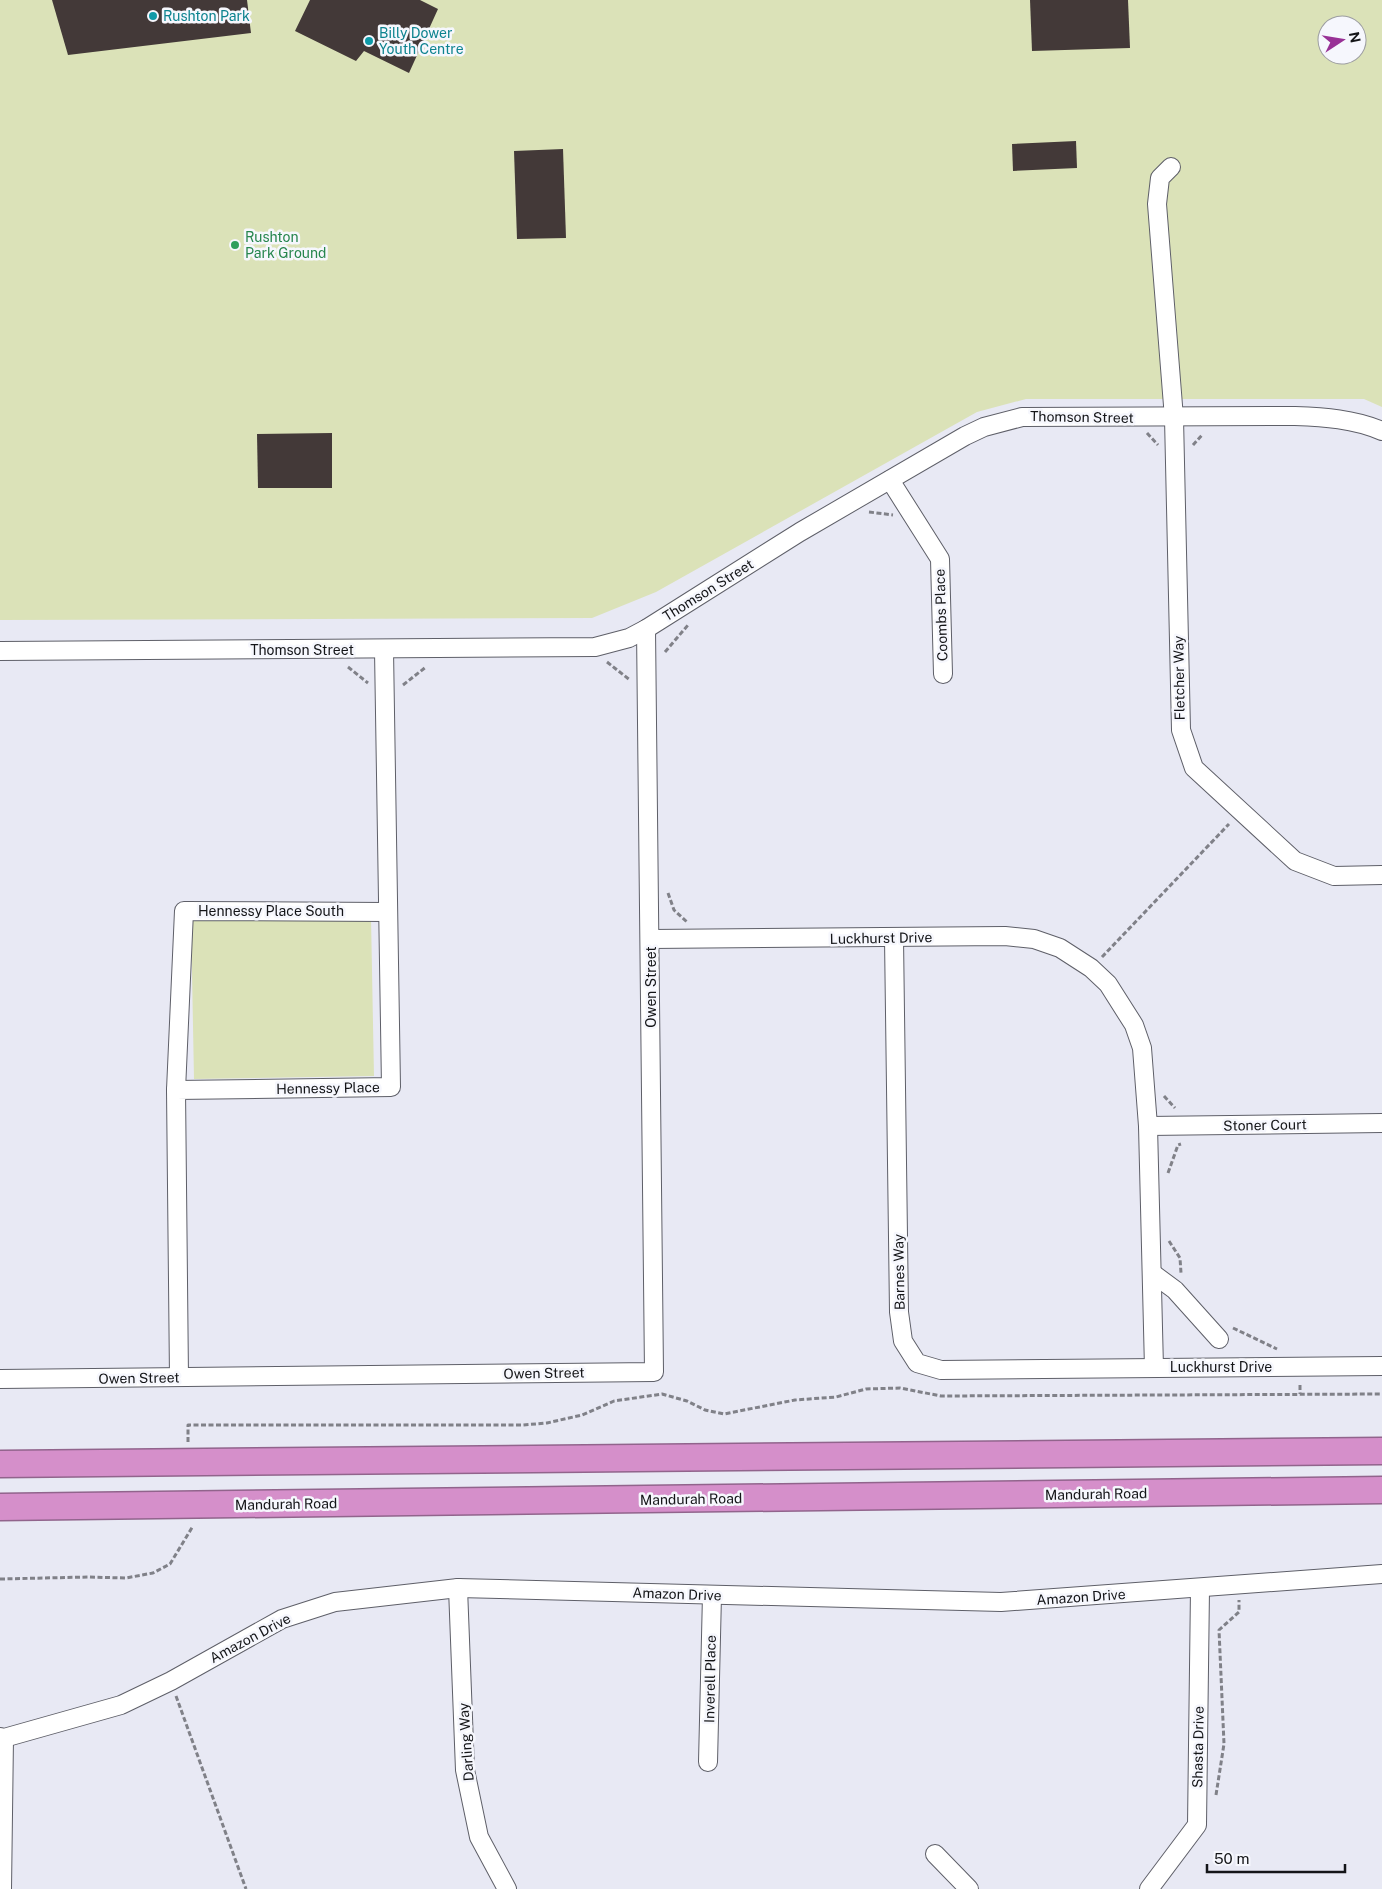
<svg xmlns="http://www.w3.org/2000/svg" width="1382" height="1889" viewBox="0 0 1382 1889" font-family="'Public Sans',sans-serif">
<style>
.green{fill:#dbe2b8;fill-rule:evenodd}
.building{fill:#433938}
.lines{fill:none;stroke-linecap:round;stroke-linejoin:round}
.minor-casing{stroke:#5e5f68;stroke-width:20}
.highway-casing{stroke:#91648c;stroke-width:29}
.path{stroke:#808188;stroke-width:3;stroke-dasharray:5 2.5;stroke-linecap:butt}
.minor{stroke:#fff;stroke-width:18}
.highway{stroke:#d58fca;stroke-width:26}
.culture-dot{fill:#0f9aa8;stroke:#f6f7fd;stroke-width:2}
.leisure-dot{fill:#2e9e5b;stroke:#f6f7fd;stroke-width:2}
.labels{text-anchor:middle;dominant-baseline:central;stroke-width:5;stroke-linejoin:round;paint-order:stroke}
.culture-label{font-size:14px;fill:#0d838f;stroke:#f6f7fd;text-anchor:start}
.leisure-label{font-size:14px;fill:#27864d;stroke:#f6f7fd;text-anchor:start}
.street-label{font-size:14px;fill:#141518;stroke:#f6f7fd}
</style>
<rect width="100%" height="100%" fill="#e8e9f4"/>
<g class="green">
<path d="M0 0H1382V407L1364 399H1026L977 412 656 592 592 618 0 620ZM1327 25H1357V55H1327Z"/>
<polygon points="371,917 374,1076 194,1079 191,920"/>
</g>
<g class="building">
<polygon points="52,0 247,0 251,33 68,55"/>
<polygon points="310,0 420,0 438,9 409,73 364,51 356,61 295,31"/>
<polygon points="1030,0 1128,0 1130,48 1032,51"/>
<polygon points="1076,141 1077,168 1013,171 1012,144"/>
<polygon points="563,149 566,238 517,239 514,151"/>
<polygon points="332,433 332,488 258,488 257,434"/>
</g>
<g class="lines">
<g class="minor-casing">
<g id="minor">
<polyline points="1171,167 1160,178 1157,204 1174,418 1181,730 1194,768 1295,861 1334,876 1382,875"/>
<polyline points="890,480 940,559 943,674"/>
<path d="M0 651 595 647 629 638 646 629 800 532 965 436 984 427 1022 417 1295 416C1324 417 1354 419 1382 431"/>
<polyline points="894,938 899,1312 903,1341 917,1363 941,1370 1382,1366"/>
<polyline points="651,939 1005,936 1034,939 1060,948 1091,968 1108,984 1134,1025 1142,1048 1148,1126 1154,1368"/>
<polyline points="176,1090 184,911 387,912"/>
<polyline points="1148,1126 1382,1123"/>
<polyline points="1152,1273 1175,1290 1219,1339"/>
<polyline points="179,1377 176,1090 391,1087 384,650"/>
<polyline points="0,1379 654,1372 646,629"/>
<polyline points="458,1588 465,1770 479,1837 507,1889"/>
<polyline points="0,1737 4,1738 121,1705 171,1681 282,1619 335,1602 458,1588 1001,1602 1382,1574"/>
<polyline points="708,1762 712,1595"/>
<polyline points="935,1854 969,1889"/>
<polyline points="2,1889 4,1738"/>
<polyline points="1149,1889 1197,1825 1200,1589"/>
</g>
</g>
<g class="highway-casing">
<g id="highway">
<polyline points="0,1464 1382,1451"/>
<polyline points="0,1507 1382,1490"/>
</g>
</g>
<g class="path">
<polyline points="1147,433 1158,445"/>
<polyline points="1193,445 1202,435"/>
<polyline points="869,512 893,515"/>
<polyline points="665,652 688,625"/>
<polyline points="607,662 630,680"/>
<polyline points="348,667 368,683"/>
<polyline points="403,685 426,667"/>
<polyline points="668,893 674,910 687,922"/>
<polyline points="1102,957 1229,824"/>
<polyline points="1164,1096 1175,1108"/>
<polyline points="1168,1173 1178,1145 1181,1144"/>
<polyline points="1169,1241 1180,1258 1181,1273"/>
<polyline points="1233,1328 1277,1349"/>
<polyline points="1300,1385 1300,1394"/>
<polyline points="188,1442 188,1425 523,1425 547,1423 582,1415 614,1401 662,1394 687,1401 705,1410 724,1414 795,1400 836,1397 866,1389 900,1388 941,1396 1382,1394"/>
<polyline points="0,1579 88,1577 126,1578 153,1573 170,1564 193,1526"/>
<polyline points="176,1696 246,1889"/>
<polyline points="1216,1795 1224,1744 1219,1630 1239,1612 1239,1600"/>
</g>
<use href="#minor" class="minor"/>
<use href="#highway" class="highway"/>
</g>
<g class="culture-dot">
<circle cx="153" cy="16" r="5"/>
<circle cx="369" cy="41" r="5"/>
</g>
<circle class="leisure-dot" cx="235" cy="245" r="5"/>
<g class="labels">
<g class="culture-label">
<text x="163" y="16">Rushton Park</text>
<text x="379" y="33">Billy Dower<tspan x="379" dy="16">Youth Centre</tspan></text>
</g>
<g class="leisure-label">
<text x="245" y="237">Rushton<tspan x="245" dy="16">Park Ground</tspan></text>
</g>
<g class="street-label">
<text transform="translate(1082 417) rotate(1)">Thomson Street</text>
<text transform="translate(708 590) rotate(-32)">Thomson Street</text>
<text transform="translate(941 615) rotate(-92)">Coombs Place</text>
<text x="302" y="650">Thomson Street</text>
<text transform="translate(1179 678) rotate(-91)">Fletcher Way</text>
<text x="271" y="911">Hennessy Place South</text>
<text transform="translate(881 938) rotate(-1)">Luckhurst Drive</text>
<text transform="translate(651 987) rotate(-90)">Owen Street</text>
<text transform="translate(328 1088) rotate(-1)">Hennessy Place</text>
<text transform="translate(1265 1125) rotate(-1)">Stoner Court</text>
<text transform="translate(899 1272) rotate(-91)">Barnes Way</text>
<text x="1221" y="1367">Luckhurst Drive</text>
<text transform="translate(544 1373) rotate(-1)">Owen Street</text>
<text transform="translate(139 1378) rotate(-1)">Owen Street</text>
<text transform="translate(1096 1494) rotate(-1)">Mandurah Road</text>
<text transform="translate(691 1499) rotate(-1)">Mandurah Road</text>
<text transform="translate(286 1504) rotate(-1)">Mandurah Road</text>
<text transform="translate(677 1594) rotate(2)">Amazon Drive</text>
<text transform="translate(1081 1597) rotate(-4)">Amazon Drive</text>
<text transform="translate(250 1638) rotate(-28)">Amazon Drive</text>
<text transform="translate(710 1679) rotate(-89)">Inverell Place</text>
<text transform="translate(466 1742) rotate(-94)">Darling Way</text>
<text transform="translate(1198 1747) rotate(-89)">Shasta Drive</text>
</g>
</g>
<g transform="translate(1342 40) rotate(78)"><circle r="24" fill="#f6f7fd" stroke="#9c9da1"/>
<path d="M0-4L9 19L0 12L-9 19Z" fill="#983196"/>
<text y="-8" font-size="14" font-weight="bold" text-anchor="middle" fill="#141518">N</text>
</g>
<path d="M1207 1864v8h138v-8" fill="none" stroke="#141518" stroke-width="2.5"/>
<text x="1214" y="1864" font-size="15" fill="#141518" stroke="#f6f7fd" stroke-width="4" paint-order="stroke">50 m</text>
</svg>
